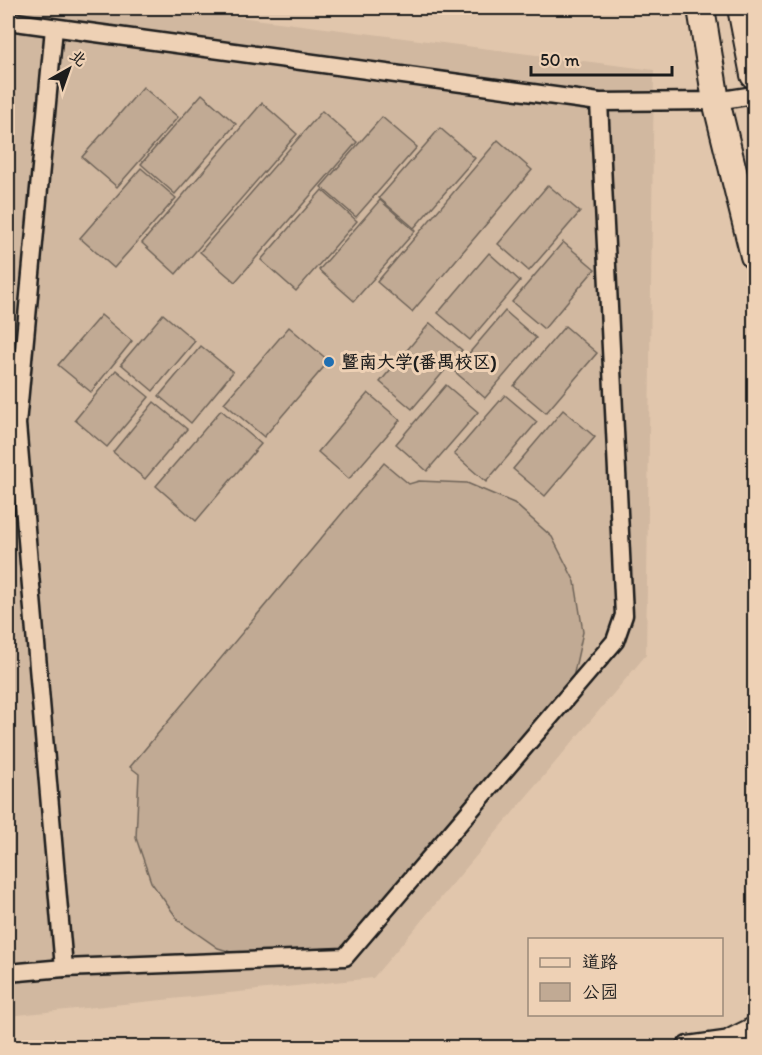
<svg xmlns="http://www.w3.org/2000/svg" width="762" height="1055" viewBox="0 0 762 1055" font-family="Itim,'LXGW WenKai TC',sans-serif">
<style>
.built{fill:#d1b8a0}
.green{fill:#c1aa94;stroke:#6e6358;stroke-width:1.5}
.lines{fill:none;stroke-linecap:round;stroke-linejoin:round}
.street-casing{stroke:#1c1c1c;stroke-width:21}
.secondary-casing{stroke:#1c1c1c;stroke-width:27}
.primary-casing{stroke:#1c1c1c;stroke-width:30}
.street{stroke:#eed1b5;stroke-width:16}
.secondary{stroke:#eed1b5;stroke-width:22}
.primary{stroke:#eed1b5;stroke-width:26}
.poi-dot{fill:#1f6fb2;stroke:#eed1b5;stroke-width:2}
.labels{text-anchor:middle;dominant-baseline:central;stroke-width:6;stroke-linejoin:round;paint-order:stroke}
.poi-label{font-size:18px;font-weight:bold;fill:#1c1c1c;stroke:#eed1b5;text-anchor:start}
</style>
<rect width="100%" height="100%" fill="#e1c6ac"/>
<filter id="ink" filterUnits="userSpaceOnUse"><feTurbulence type="fractalNoise" baseFrequency=".0167" numOctaves="2"/><feDisplacementMap in="SourceGraphic" scale="12" xChannelSelector="R" yChannelSelector="G"/><feConvolveMatrix kernelMatrix="1 2 1 2 8 2 1 2 1" color-interpolation-filters="sRGB"/></filter>
<g filter="url(#ink)">
<polygon class="built" points="8,8 169,8 654,70 646,655 373,978 8,1016"/>
<g class="green">
<polygon points="143,87 178,117 117,187 82,157"/>
<polygon points="202,94 236,124 175,194 141,164"/>
<polygon points="262,103 297,134 176,274 142,243"/>
<polygon points="322,111 357,142 235,282 200,252"/>
<polygon points="382,117 417,147 356,217 321,187"/>
<polygon points="440,128 475,158 414,228 379,198"/>
<polygon points="498,140 532,170 412,312 377,282"/>
<polygon points="141,168 176,198 114,268 80,238"/>
<polygon points="548,185 580,212 529,271 498,244"/>
<polygon points="322,190 357,221 296,291 261,260"/>
<polygon points="380,200 415,231 354,301 319,270"/>
<polygon points="563,242 595,269 544,329 512,302"/>
<polygon points="489,253 520,281 470,340 438,313"/>
<polygon points="505,311 536,338 485,398 454,371"/>
<polygon points="163,314 195,341 153,391 121,364"/>
<polygon points="101,315 132,341 91,392 58,365"/>
<polygon points="430,323 462,350 412,409 380,382"/>
<polygon points="565,326 597,353 546,413 514,386"/>
<polygon points="289,327 329,361 264,437 224,403"/>
<polygon points="201,346 233,372 191,423 159,396"/>
<polygon points="116,370 149,397 107,447 75,420"/>
<polygon points="446,385 478,412 427,471 396,444"/>
<polygon points="368,393 400,420 349,479 318,452"/>
<polygon points="505,395 537,422 486,482 454,454"/>
<polygon points="154,402 187,429 145,479 113,452"/>
<polygon points="221,410 261,444 196,521 156,486"/>
<polygon points="563,410 595,437 545,496 513,469"/>
<polygon points="384,463 409,484 419,481 467,483 514,503 552,537 575,582 583,632 572,682 355,944 311,960 263,962 218,948 179,921 151,882 136,838 139,774 130,767"/>
</g>
<g class="lines">
<g class="street-casing">
<g id="street">
<polyline points="8,21 599,102 716,101 754,95"/>
<polyline points="64,968 345,957 615,641 624,615 599,102"/>
<polyline points="8,973 64,968 17,424 54,28"/>
</g>
</g>
<g class="secondary-casing">
<polyline id="secondary" points="688,1048 753,1039"/>
</g>
<g class="primary-casing">
<g id="primary">
<polyline points="701,8 716,101 754,256"/>
<polyline points="741,8 754,75"/>
<polyline points="734,1041 754,1031"/>
</g>
</g>
<use href="#street" class="street"/>
<use href="#secondary" class="secondary"/>
<use href="#primary" class="primary"/>
</g>
</g>
<circle class="poi-dot" cx="329" cy="362" r="6"/>
<g class="labels">
<g class="poi-label">
<text x="341" y="362">暨南大学(番禺校区)</text>
</g>
</g>
<rect width="762" height="1055" fill="none" stroke="#eed1b5" stroke-width="30"/>
<rect x="15" y="15" width="732" height="1025" fill="none" stroke="#1c1c1c" stroke-width="2" filter="url(#ink)"/>
<rect x="528" y="938" width="195" height="78" fill="#eed1b5" stroke="#9a8978" stroke-width="1.5"/>
<rect x="540" y="958" width="30" height="9" fill="#eed1b5" stroke="#9a8978" stroke-width="1.5"/>
<text x="582" y="968" font-size="18" fill="#1c1c1c">道路</text>
<rect x="540" y="983" width="30" height="18" fill="#c1aa94" stroke="#9a8978" stroke-width="1.5"/>
<text x="582" y="998" font-size="18" fill="#1c1c1c">公园</text>
<g transform="translate(69 69) rotate(40)" stroke="#eed1b5" stroke-width="4.5" paint-order="stroke">
<path d="M0-4.5L10 22L0 15L-10 22Z" fill="#1c1c1c"/>
<text y="-9" font-size="16" font-weight="bold" text-anchor="middle" fill="#1c1c1c">北</text>
</g>
<path d="M531 66v9h141v-9" fill="none" stroke="#1c1c1c" stroke-width="3"/>
<text x="540" y="66" font-size="18" fill="#1c1c1c" stroke="#eed1b5" stroke-width="4.5" paint-order="stroke">50 m</text>
</svg>
